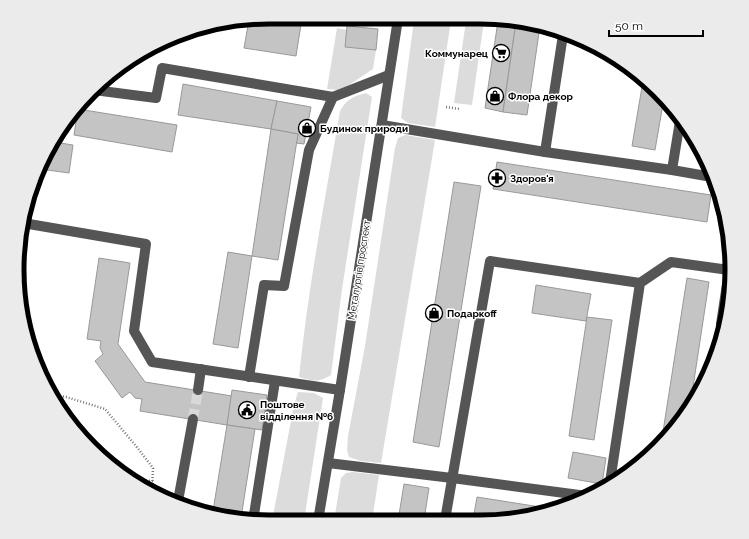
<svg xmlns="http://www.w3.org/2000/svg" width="749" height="539" viewBox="0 0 749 539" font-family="Raleway,sans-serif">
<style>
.green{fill:#dcdcdc}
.building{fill:#c4c4c4;stroke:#999}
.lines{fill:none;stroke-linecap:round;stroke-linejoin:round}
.minor-tunnel{stroke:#d9d9d9;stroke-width:10;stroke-dasharray:10 5;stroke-linecap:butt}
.path{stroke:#777;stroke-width:2.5;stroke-dasharray:1 2;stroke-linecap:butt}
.minor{stroke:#555;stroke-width:10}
.labels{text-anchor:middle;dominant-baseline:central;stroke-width:3;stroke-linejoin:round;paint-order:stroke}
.poi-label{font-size:10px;font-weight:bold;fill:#000;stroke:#fff;text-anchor:start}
.street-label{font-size:10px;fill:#000;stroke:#fff}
.rim{fill:none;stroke:#000;stroke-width:5}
</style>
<rect width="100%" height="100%" fill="#fff"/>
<g class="green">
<polygon points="414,20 451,20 435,127 408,123 401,118"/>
<polygon points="466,21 484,21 472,105 454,103"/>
<polygon points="337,28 347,30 376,50 373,69 346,87 337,90 327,89"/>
<path d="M366 93 372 97 342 289 331 375C318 383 313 381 299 377 308 288 325 200 340 111 346 100 353 96 366 93Z"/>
<polygon points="405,135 435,140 381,463 361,461 349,457 347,450 348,436 365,346 395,148 398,138"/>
<polygon points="298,392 314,393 323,398 304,521 272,521 294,405"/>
<polygon points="353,472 379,475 372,521 334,521 341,478 346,473"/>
</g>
<g class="building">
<polygon points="270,17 302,18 296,56 244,48 249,20"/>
<polygon points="498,21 516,22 503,112 485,108"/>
<polygon points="516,22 529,22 540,26 527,115 503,112"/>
<polygon points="347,26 378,29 376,50 345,47"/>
<polygon points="643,81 664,98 655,150 632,146"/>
<polygon points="183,84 277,101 271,129 178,115"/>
<polygon points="277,101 311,107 304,144 296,143 298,134 271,129"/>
<polygon points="78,109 177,125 172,152 74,135"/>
<polygon points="271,129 298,134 278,260 252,256"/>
<polygon points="54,142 73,145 69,173 40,169 43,158"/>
<polygon points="497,162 711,195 707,222 493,189"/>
<polygon points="454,182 481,186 439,447 413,442"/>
<polygon points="228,252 252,256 238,348 213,344"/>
<polygon points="99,258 130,263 118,344 145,382 232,396 227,425 140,411 142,399 135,398 130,392 122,398 95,361 103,354 100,348 101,341 87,339"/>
<polygon points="687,278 709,282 691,400 662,438"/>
<polygon points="536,285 591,294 586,321 532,313"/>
<polygon points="587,317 612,320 594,440 569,436"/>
<polygon points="232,390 267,395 262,430 227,425"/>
<polygon points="227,425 255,429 241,518 213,511"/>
<polygon points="573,452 606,458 602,484 568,478"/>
<polygon points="404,484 429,488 424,520 398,521"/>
<polygon points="477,497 553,509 513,520 473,520"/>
</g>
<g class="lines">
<polyline class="minor-tunnel" points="193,419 198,390"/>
<g class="path">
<polyline points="446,107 460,109"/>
<polyline points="54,395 66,397 105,409 136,446 153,468 152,491"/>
<polyline points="137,480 153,481"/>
</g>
<g class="minor">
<polyline points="94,90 156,98 162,68 333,97 389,75"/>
<polyline points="382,125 545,152 672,170 712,177"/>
<polyline points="545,152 563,35"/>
<polyline points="672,170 680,121"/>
<polyline points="23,223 146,244 134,331 152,362 340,390"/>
<polyline points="721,324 729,271"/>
<polyline points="249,377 264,285 284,286 309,150 333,97"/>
<polyline points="198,390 201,369"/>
<polyline points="328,463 452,478 587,496"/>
<polyline points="610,482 640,283 671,262 729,270"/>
<polyline points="178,501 193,419"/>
<polyline points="445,520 490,261 640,283"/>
<polyline points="253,521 275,381"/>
<polyline points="318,521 340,390 398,19"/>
</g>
</g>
<defs>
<g id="supermarket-ring" transform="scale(0.9)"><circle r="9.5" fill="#fff" stroke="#000" stroke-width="1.5"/><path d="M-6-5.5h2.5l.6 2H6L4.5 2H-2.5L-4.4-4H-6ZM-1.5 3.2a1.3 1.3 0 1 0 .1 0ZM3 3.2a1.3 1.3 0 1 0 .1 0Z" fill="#000"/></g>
<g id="shop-ring" transform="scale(0.9)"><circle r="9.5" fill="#fff" stroke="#000" stroke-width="1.5"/><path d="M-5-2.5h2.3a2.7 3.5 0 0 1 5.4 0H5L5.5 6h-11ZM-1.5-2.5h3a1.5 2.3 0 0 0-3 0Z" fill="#000"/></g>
<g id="pharmacy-ring" transform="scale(0.9)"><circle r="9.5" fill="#fff" stroke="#000" stroke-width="1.5"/><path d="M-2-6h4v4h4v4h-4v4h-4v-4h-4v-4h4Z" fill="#000"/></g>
<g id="civic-ring" transform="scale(0.9)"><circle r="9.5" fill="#fff" stroke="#000" stroke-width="1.5"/><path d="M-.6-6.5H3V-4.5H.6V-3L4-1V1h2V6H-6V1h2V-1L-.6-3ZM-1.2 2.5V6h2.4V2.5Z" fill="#000"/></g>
</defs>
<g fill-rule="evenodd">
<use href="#supermarket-ring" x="501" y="53"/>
<use href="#shop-ring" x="495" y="96"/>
<use href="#shop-ring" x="307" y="128"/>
<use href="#pharmacy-ring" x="497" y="178"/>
<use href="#shop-ring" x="434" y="313"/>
<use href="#civic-ring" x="247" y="410"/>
</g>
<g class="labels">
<g class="poi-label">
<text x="488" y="53" text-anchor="end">Коммунарец</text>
<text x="508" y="96">Флора декор</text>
<text x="320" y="128">Будинок природи</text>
<text x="510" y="178">Здоров'я</text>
<text x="447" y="313">Подаркоff</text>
<text x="260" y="404">Поштове<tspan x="260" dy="12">відділення №6</tspan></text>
</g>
<g class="street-label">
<text transform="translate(359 270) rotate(-81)">Металургів проспект</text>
</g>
</g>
<path d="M0 0H749V539H0ZM269 24H480A245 245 0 0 1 725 269V270A245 245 0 0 1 480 515H269A245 245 0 0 1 24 270V269A245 245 0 0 1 269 24Z" fill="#ebebeb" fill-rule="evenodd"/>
<path class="rim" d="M269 24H480A245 245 0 0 1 725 269V270A245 245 0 0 1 480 515H269A245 245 0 0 1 24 270V269A245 245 0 0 1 269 24Z"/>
<path d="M609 30v6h94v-6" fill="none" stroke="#000000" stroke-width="2"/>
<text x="615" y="30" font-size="12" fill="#000000" stroke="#ffffff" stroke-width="3" paint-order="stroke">50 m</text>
</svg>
